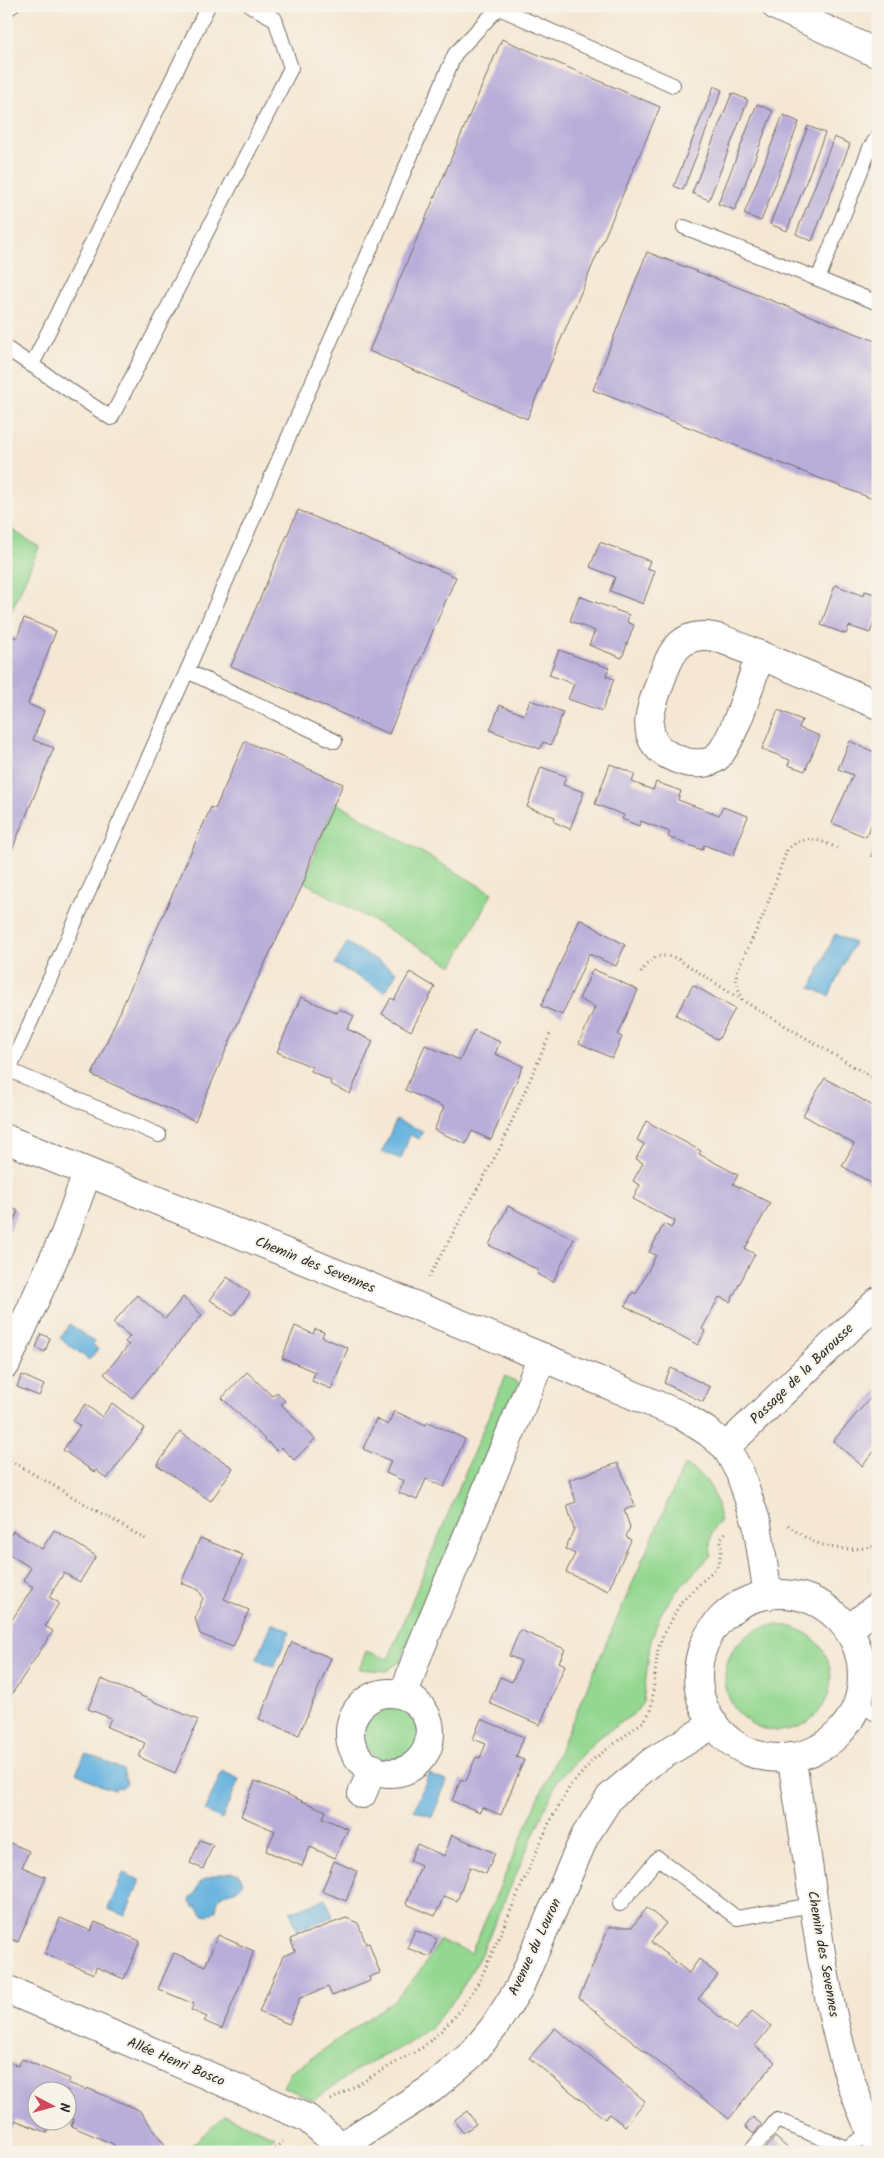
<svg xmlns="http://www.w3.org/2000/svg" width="884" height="2158" viewBox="0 0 884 2158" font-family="Kalam,sans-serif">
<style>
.green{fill:#93d790;stroke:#5f815e}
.water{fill:#65b2df;stroke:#486e85}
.building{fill:#b9add9}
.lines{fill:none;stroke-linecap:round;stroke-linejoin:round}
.service-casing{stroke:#726d66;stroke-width:16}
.minor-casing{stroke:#726d66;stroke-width:30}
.path{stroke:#726d66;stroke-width:3;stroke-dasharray:1 4;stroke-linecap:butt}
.service{stroke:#fff;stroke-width:14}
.minor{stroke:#fff;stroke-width:28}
.labels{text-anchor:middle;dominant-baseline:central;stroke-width:4;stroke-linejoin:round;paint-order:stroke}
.street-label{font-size:14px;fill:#2b2b2b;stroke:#f7f3e8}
</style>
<rect width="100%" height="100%" fill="#f7f3e8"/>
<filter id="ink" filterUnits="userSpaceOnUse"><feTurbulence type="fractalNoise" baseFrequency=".02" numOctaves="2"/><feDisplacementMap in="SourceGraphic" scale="10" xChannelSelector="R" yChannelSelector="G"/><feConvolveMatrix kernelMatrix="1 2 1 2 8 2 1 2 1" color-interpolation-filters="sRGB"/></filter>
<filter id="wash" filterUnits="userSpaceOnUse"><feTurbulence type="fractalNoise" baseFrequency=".0096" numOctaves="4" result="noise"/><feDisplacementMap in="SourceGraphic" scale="20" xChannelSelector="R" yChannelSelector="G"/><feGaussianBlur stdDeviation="1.12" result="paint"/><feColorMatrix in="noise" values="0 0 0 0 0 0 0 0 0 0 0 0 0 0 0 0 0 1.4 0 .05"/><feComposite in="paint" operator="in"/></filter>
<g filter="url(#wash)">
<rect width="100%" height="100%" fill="#f5e7d4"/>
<g class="green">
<polygon points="6,526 39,547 6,624"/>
<polygon points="335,802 492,893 453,966 304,882"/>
<polygon points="505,1376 519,1383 400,1662 386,1671 359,1669 366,1651 388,1659"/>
<path d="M684 1465C711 1478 716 1493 720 1522 709 1530 710 1542 711 1555L675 1593 660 1615 650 1644 643 1702 635 1713 597 1739 557 1781 482 1952 459 1994 431 2027 406 2045 364 2065 314 2100 283 2087 290 2073 393 2001C413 1980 426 1966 439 1940L471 1953Z"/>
<circle cx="778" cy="1678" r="53"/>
<circle cx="391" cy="1733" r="29"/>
<polygon points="225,2115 275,2136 256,2152 184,2152"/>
</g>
<g class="water">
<polygon points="835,934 854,943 829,996 811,988"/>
<polygon points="347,943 397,972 385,992 335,964"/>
<polygon points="396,1120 423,1131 419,1139 410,1135 401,1159 382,1152"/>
<polygon points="70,1324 95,1343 93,1345 98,1349 89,1360 60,1338"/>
<polygon points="272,1623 290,1631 274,1667 257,1659"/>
<polygon points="85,1754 97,1757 123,1770 127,1783 122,1788 116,1787 115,1790 102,1786 76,1773"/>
<polygon points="222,1771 239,1779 222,1819 205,1811"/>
<polygon points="429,1774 447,1781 432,1817 414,1810"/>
<path d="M232 1872 239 1874 243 1881C235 1902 219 1882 216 1910L208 1916 203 1915 197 1907H193L190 1902 191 1897C197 1894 196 1888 200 1883 207 1875 222 1874 232 1872Z"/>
<polygon points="123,1873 140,1880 125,1916 108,1909"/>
<polygon points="326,1899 333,1917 297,1930 290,1912"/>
</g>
<g id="blocks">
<g class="building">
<polygon points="502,39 660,107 527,419 369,351"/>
<polygon points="714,86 722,90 683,190 674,186"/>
<polygon points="732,93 748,100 709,200 692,193"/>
<polygon points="757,104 773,111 735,210 718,204"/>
<polygon points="783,115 799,122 761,221 744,214"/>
<polygon points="808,126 825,133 787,231 770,224"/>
<polygon points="834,137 850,144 812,241 796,234"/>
<polygon points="647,252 878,342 878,501 593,390"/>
<polygon points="298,510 456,577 389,734 231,666"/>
<polygon points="600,542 650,561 647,568 655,571 643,604 610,591 615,577 590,567"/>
<polygon points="835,585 864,596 865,591 878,595 878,610 870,633 849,626 846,634 821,625"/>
<polygon points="579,596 629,615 627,622 634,625 622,658 589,645 595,631 570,621"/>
<polygon points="24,618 56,631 28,704 44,711 33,740 54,748 9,857 6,856 6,634 17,638"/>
<polygon points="559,650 609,668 606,676 614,679 602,711 568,699 574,684 549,675"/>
<polygon points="530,700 563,712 551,745 543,742 540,749 490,730 500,705 524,715"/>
<polygon points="778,710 802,720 799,728 820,736 805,771 788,765 790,760 762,749"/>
<polygon points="245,741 343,784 313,852 304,882 254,986 195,1121 92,1075 211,807 215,809"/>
<polygon points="850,741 878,754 878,776 875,782 878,783 878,810 866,837 832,823 853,775 838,769"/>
<polygon points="610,764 635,774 632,782 653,790 656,782 681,791 678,800 719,815 723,807 748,816 733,856 704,845 702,850 668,837 670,832 641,821 639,826 622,819 624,815 595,804"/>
<polygon points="541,767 566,776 563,785 584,792 570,829 554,822 555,817 527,807"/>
<polygon points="875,844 878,845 878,858 871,856"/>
<polygon points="580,919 625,945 616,966 589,954 562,1015 541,1006"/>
<polygon points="593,969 638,990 618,1035 622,1037 612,1058 579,1043 595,1007 579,999"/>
<polygon points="410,972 435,987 411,1031 382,1014 391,998 394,1000"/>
<polygon points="693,985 735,1009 718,1040 676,1015"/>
<polygon points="301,997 337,1013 339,1009 354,1016 347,1029 373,1041 350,1094 330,1084 331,1081 311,1071 312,1067 277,1052"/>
<polygon points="474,1030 500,1042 495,1054 523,1066 491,1140 472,1131 466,1144 434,1130 444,1107 405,1090 425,1045 460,1060"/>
<polygon points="825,1078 878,1109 878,1187 842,1166 854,1144 803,1115"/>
<polygon points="646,1121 701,1151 699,1154 738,1175 733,1184 770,1203 745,1249 755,1254 730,1302 719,1297 702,1329 705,1331 698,1345 625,1306 633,1292 636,1294 656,1255 649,1252 664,1224 671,1228 675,1221 633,1199 640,1185 633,1181 643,1163 636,1159 644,1144 637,1140"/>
<polygon points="6,1205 18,1211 6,1239"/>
<polygon points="508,1206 574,1239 553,1282 537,1274 538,1270 489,1245"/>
<polygon points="227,1277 250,1293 233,1316 210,1300"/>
<polygon points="137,1295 165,1319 183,1297 202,1315 132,1398 104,1374 129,1345 125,1342 130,1336 113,1323"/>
<polygon points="295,1326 313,1334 315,1329 324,1332 322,1337 348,1348 331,1389 312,1381 315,1372 282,1358"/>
<polygon points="41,1334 50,1338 45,1352 36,1348"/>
<polygon points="671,1368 710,1387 703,1402 664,1383"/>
<polygon points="247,1372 272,1396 277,1392 285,1401 281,1404 315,1439 294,1460 281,1447 277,1451 222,1398"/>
<polygon points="22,1375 44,1385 39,1396 17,1387"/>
<polygon points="878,1389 878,1447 862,1466 833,1441"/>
<polygon points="112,1403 145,1428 107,1479 96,1470 94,1472 63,1450 80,1426 73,1421 85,1404 102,1417"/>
<polygon points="394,1411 426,1425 428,1422 465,1439 444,1487 426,1479 417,1500 399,1493 404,1481 386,1473 391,1461 363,1449 376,1419 388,1425"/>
<polygon points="180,1432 233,1468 211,1501 157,1465"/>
<polygon points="618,1463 635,1506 624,1510 630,1527 626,1537 631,1540 608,1591 566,1572 575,1554 565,1549 574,1529 567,1505 576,1502 569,1480"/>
<polygon points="54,1530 96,1556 80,1582 64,1573 49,1597 59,1603 45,1626 53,1631 6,1703 6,1629 33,1587 23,1580 31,1568 6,1552 6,1542 13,1531 42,1549"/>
<polygon points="200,1538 243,1555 224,1599 249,1610 233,1647 200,1634 195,1618 203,1598 199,1590 181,1583"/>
<polygon points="520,1630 565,1649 559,1662 565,1665 540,1725 489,1703 500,1677 512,1682 521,1661 509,1656"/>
<polygon points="292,1642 331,1658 299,1735 259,1719"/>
<polygon points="101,1679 198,1720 175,1773 139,1757 145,1743 107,1727 111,1718 88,1709"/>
<polygon points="481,1719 524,1737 516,1757 524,1760 501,1815 482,1807 480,1812 452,1801 461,1779 466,1781 476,1757 480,1758 486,1744 473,1739"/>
<polygon points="255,1781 326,1811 323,1818 348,1829 335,1858 310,1847 302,1866 266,1851 275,1831 241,1816"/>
<polygon points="452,1835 495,1853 486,1874 470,1867 457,1901 444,1896 435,1916 406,1904 421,1866 410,1861 417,1844 444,1856"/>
<polygon points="200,1840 213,1845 203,1869 190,1863"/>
<polygon points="6,1841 29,1851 22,1867 46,1877 18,1942 6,1937"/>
<polygon points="334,1861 357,1871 346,1901 322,1891"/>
<polygon points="647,1908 666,1923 651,1942 689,1973 699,1959 718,1975 698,1999 736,2030 752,2011 771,2026 755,2046 775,2062 729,2119 579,1998 609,1927 632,1927"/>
<polygon points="60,1918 91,1931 95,1922 140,1941 124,1979 96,1967 94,1974 45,1954"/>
<polygon points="346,1918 358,1923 366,1944 369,1943 380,1973 369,1977 370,1981 332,1996 328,1987 300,1998 289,2024 259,2012 283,1956 295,1951 290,1939"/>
<polygon points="415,1930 437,1939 430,1957 407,1948"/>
<polygon points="218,1935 254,1951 222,2029 204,2021 207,2017 191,2010 194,2004 158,1989 174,1953 205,1966"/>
<polygon points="555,2028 645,2101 625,2126 609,2114 605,2119 529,2058"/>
<polygon points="22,2059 70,2079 68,2083 86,2090 87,2088 139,2110 165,2145 156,2152 118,2152 113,2144 71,2126 74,2119 68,2117 68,2090 38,2090 38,2120 52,2120 47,2133 15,2120 8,2136 6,2135 6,2061 18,2066"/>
<polygon points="467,2111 476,2124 463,2133 454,2120"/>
<polygon points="753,2117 761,2124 754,2134 745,2127"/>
<polygon points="775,2137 792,2152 763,2152"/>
</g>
</g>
</g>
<g filter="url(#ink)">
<use href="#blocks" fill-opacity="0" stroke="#726d66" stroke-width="1"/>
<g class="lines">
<g class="service-casing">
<g id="service">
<polyline points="499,8 673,85"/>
<polyline points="6,9 12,6"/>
<polyline points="878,136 870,148 818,279 878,303"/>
<polyline points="684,227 818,279"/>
<polyline points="6,348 111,418 291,68 275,19 251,6"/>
<polyline points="32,365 208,6"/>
<polyline points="187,671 335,741"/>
<polyline points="9,1070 159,1135"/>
<polyline points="6,1077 187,671 455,54 500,6"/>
<polyline points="857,1704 878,1715"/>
<polyline points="620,1904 658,1858 737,1918 813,1905"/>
<polyline points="750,2152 777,2120 846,2148"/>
<polyline points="845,2152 846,2148 871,2133"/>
</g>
</g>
<g class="minor-casing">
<g id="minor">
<polyline points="776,6 878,54"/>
<path d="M760 655C750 683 737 731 720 754 714 762 704 764 693 763 685 763 676 759 668 755 639 739 650 710 659 685 667 663 674 637 702 636 719 635 737 646 752 652 794 669 836 687 878 705"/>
<polyline points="6,1139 542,1357 681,1415 708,1432 726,1447 740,1473 757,1524 768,1595"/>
<polyline points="6,1364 65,1234 87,1173"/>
<polyline points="726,1447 878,1301"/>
<circle cx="780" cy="1676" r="82"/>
<polyline points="848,1630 878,1606"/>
<circle cx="390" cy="1733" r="40"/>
<polyline points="404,1695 416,1659 542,1357"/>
<path d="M791 1757C803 1822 811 1888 821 1953 832 2019 846 2085 878 2145"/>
<polyline points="362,1794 373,1768"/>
<polyline points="6,1989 307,2118 340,2146"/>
<polyline points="332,2152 431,2089 472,2054 494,2027 519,1988 585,1836 610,1797 653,1761 714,1724"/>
</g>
</g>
<g class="path">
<path d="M641 973C651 957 656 953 676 958L742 1000 878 1081"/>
<path d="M742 1000 736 981 737 971 763 916 787 850C803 834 818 839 837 848"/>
<polyline points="429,1277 501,1146 551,1032"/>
<polyline points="6,1458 147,1540"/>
<path d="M788 1525C815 1548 844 1554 878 1545"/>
<polyline points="331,2100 423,2047 441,2031 460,2011 481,1978 549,1823 569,1788 594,1759 644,1721 651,1710 658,1649 663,1636 681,1602 717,1567 721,1553 721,1538 727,1531"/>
<polyline points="271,2152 283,2141"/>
</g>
<use href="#service" class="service"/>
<use href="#minor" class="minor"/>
</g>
</g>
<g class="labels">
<g class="street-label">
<text transform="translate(315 1265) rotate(22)">Chemin des Sevennes</text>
<text transform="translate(802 1374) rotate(-44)">Passage de la Barousse</text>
<text transform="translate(535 1947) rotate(-65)">Avenue du Louron</text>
<text transform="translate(823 1954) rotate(80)">Chemin des Sevennes</text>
<text transform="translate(176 2062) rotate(23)">Allée Henri Bosco</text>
</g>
</g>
<rect width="884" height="2158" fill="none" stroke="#f7f3e8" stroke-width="25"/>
<g transform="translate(52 2106) rotate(96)"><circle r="24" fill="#f7f3e8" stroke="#a5a39c"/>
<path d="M0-4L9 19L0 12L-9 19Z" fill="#d1495b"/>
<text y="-8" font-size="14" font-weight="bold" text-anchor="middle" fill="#2b2b2b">N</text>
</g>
</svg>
